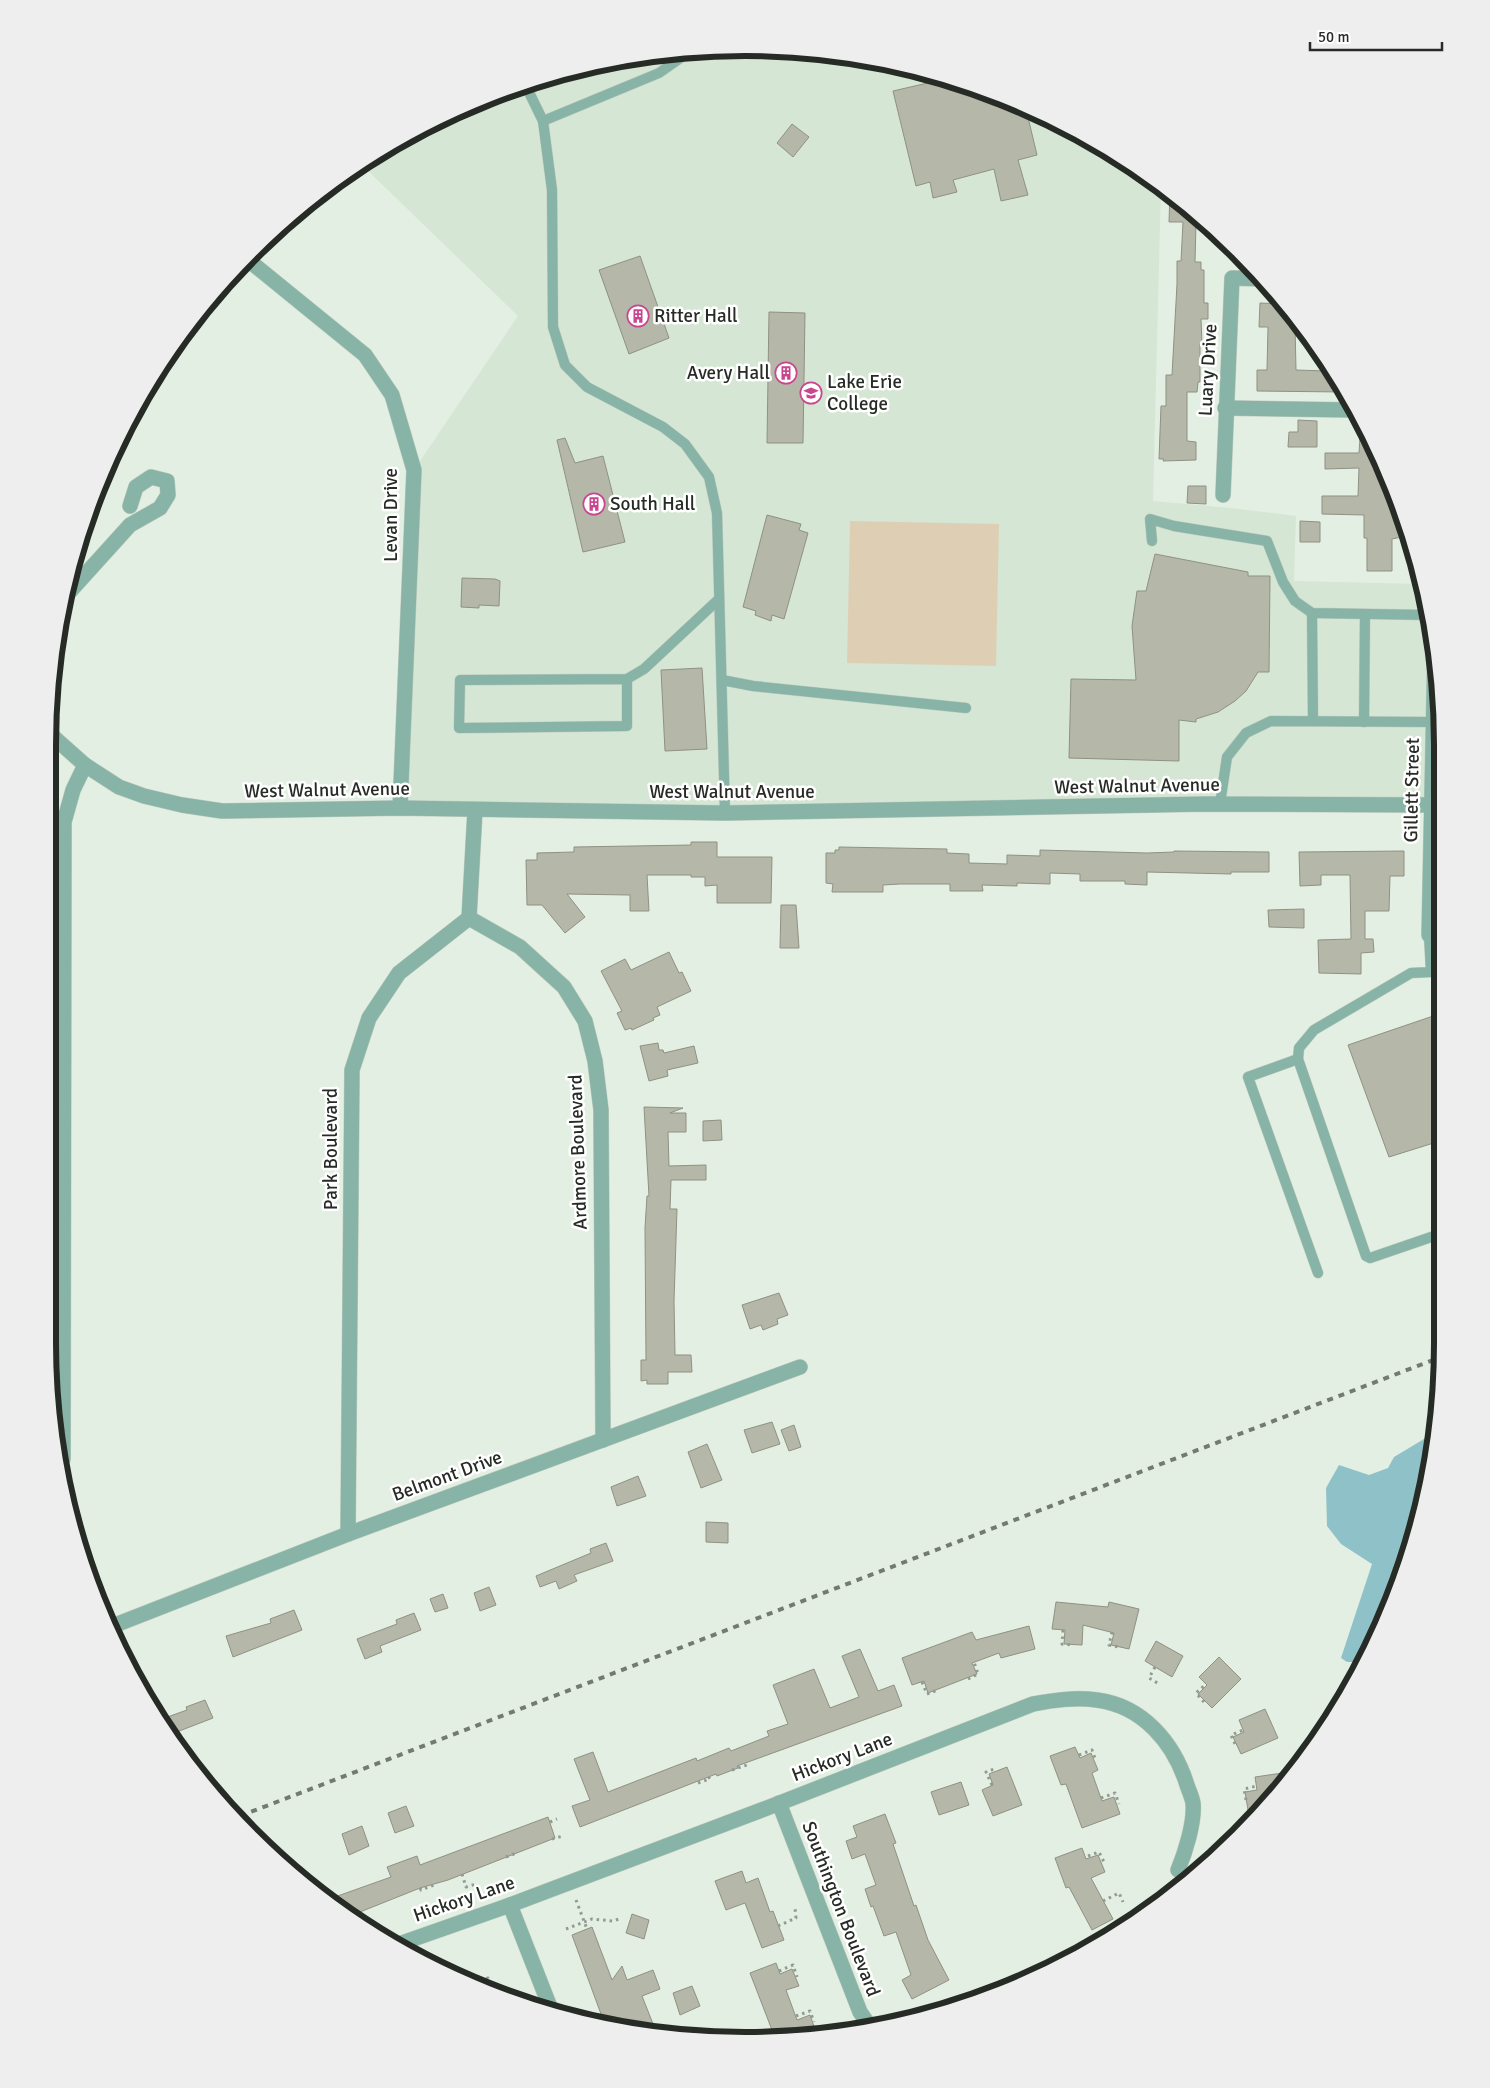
<svg xmlns="http://www.w3.org/2000/svg" width="1490" height="2088" viewBox="0 0 1490 2088" font-family="Signika,sans-serif">
<style>
.built{fill:#d5e6d4}
.green{fill:#decfb4}
.water{fill:#8fc1c8}
.building{fill:#b5b7a8;stroke:#8f9183}
.lines{fill:none;stroke-linecap:round;stroke-linejoin:round}
.service-casing{stroke:#c1ccc1;stroke-width:11}
.minor-casing{stroke:#c1ccc1;stroke-width:16}
.path{stroke:#929b92;stroke-width:3;stroke-dasharray:2.5 4;stroke-linecap:butt}
.service{stroke:#88b4a7;stroke-width:10}
.minor{stroke:#88b4a7;stroke-width:15}
.rail{stroke:#737a72;stroke-width:4;stroke-dasharray:6 6;stroke-linecap:butt}
.labels{text-anchor:middle;dominant-baseline:central;stroke-width:5;stroke-linejoin:round;paint-order:stroke}
.poi-label{font-size:19px;fill:#272b26;stroke:#fff;text-anchor:start}
.street-label{font-size:19px;fill:#272b26;stroke:#fff}
.rim{fill:none;stroke:#272b26;stroke-width:6}
</style>
<rect width="100%" height="100%" fill="#e3efe3"/>
<polygon class="built" points="791,49 926,71 1054,120 1161,186 1153,501 1231,508 1296,516 1294,581 1423,584 1435,645 1432,805 400,808 414,470 518,316 362,165 397,141 521,84 654,53"/>
<polygon class="green" points="850,521 999,524 996,666 847,663"/>
<polygon class="water" points="1434,1433 1419,1524 1370,1652 1364,1662 1347,1662 1341,1658 1372,1564 1341,1544 1327,1526 1326,1488 1339,1465 1369,1475 1388,1468 1394,1457"/>
<g class="building">
<polygon points="945,79 1008,102 1010,111 1026,109 1037,155 1018,160 1028,195 1001,201 994,169 953,180 957,192 933,198 930,182 916,186 893,91"/>
<polygon points="792,124 809,137 793,157 777,143"/>
<polygon points="1170,192 1203,223 1196,223 1195,262 1201,262 1201,270 1204,270 1204,303 1208,303 1208,319 1201,319 1202,344 1200,344 1200,382 1198,382 1197,392 1187,392 1187,441 1196,442 1196,460 1163,461 1164,459 1159,459 1161,406 1166,406 1166,375 1172,375 1177,284 1177,261 1181,261 1183,222 1169,222"/>
<polygon points="640,256 669,338 629,354 599,270"/>
<polygon points="1260,303 1282,304 1295,324 1296,370 1327,371 1341,392 1257,391 1257,370 1267,370 1268,327 1259,327"/>
<polygon points="769,312 805,313 803,443 767,443"/>
<polygon points="1298,420 1317,421 1317,447 1288,447 1289,432 1298,432"/>
<polygon points="1361,422 1371,437 1402,521 1402,537 1392,539 1392,571 1367,571 1367,538 1364,538 1364,515 1322,514 1322,496 1358,496 1359,468 1325,469 1325,453 1359,453"/>
<polygon points="565,438 575,463 603,456 625,542 583,552 557,440"/>
<polygon points="1188,486 1206,486 1206,504 1187,503"/>
<polygon points="767,515 801,524 799,530 808,533 784,619 772,615 771,621 755,615 756,611 743,607"/>
<polygon points="1300,521 1320,522 1320,542 1300,542"/>
<polygon points="1155,554 1248,572 1248,576 1270,576 1269,672 1258,672 1246,691 1235,701 1218,712 1196,719 1196,722 1179,720 1179,761 1069,758 1071,679 1136,680 1132,626 1137,591 1146,591"/>
<polygon points="462,578 495,579 500,581 499,606 479,605 479,608 461,607"/>
<polygon points="702,668 707,749 665,751 661,670"/>
<polygon points="691,842 717,842 717,857 772,857 771,903 717,903 717,885 705,886 705,877 691,877 691,875 647,875 649,911 630,911 630,895 567,894 585,917 565,933 542,905 527,905 526,860 537,860 537,853 574,852 574,847 691,845"/>
<polygon points="839,847 947,849 947,853 969,854 969,863 1007,864 1007,855 1040,856 1040,850 1147,853 1174,852 1174,851 1269,852 1269,872 1231,872 1231,874 1147,872 1147,885 1125,884 1125,881 1080,881 1080,874 1050,873 1050,884 1017,883 1017,886 982,885 983,891 950,891 950,884 900,884 883,885 883,892 832,892 833,884 826,883 826,853 835,853 835,850 839,850"/>
<polygon points="1404,851 1404,876 1390,876 1389,911 1365,911 1365,939 1373,939 1374,952 1361,953 1361,974 1319,973 1318,940 1351,939 1350,875 1321,875 1321,885 1300,886 1299,852"/>
<polygon points="781,905 796,905 799,948 780,948"/>
<polygon points="1304,909 1304,928 1269,927 1268,910"/>
<polygon points="669,952 679,973 682,972 691,991 657,1007 660,1015 653,1018 654,1020 632,1030 631,1028 625,1030 617,1013 622,1011 601,971 625,959 631,970"/>
<polygon points="1439,1014 1440,1141 1389,1157 1348,1045"/>
<polygon points="658,1043 659,1050 663,1050 664,1053 694,1046 698,1063 667,1070 668,1076 649,1081 640,1046"/>
<polygon points="644,1107 683,1108 670,1113 686,1113 686,1132 668,1132 669,1166 706,1165 706,1180 671,1180 670,1209 677,1209 674,1301 675,1355 691,1355 692,1372 668,1372 668,1384 647,1384 647,1380 641,1381 641,1360 646,1360 645,1228 647,1196 649,1196"/>
<polygon points="721,1120 722,1140 703,1141 703,1121"/>
<polygon points="779,1293 788,1315 777,1319 778,1324 763,1330 761,1325 750,1329 742,1305"/>
<polygon points="772,1422 780,1444 752,1453 744,1430"/>
<polygon points="794,1425 801,1447 789,1451 781,1430"/>
<polygon points="707,1444 722,1480 701,1488 688,1452"/>
<polygon points="638,1476 646,1496 617,1506 611,1487"/>
<polygon points="706,1522 728,1523 728,1543 706,1542"/>
<polygon points="606,1543 613,1561 574,1575 577,1581 559,1589 556,1581 540,1587 536,1576 591,1553 590,1549"/>
<polygon points="489,1587 496,1605 480,1611 474,1593"/>
<polygon points="443,1594 448,1608 435,1612 430,1599"/>
<polygon points="1056,1602 1108,1607 1109,1602 1139,1609 1129,1649 1111,1645 1114,1633 1083,1625 1082,1645 1064,1644 1065,1630 1052,1629"/>
<polygon points="294,1610 302,1630 233,1657 226,1636 271,1623 270,1619"/>
<polygon points="414,1613 421,1630 380,1646 382,1652 365,1659 357,1639 397,1624 396,1620"/>
<polygon points="1029,1626 1035,1649 1001,1658 999,1653 972,1663 977,1674 928,1693 924,1681 912,1685 902,1658 972,1632 976,1640"/>
<polygon points="1156,1641 1183,1656 1172,1677 1145,1661"/>
<polygon points="860,1649 878,1691 894,1685 902,1706 737,1766 738,1768 717,1776 716,1774 580,1827 572,1806 590,1800 574,1759 593,1752 608,1792 696,1758 697,1761 729,1748 731,1751 769,1736 767,1731 788,1724 773,1685 814,1669 830,1708 859,1697 842,1656"/>
<polygon points="1219,1657 1241,1679 1212,1708 1198,1694 1207,1685 1199,1677"/>
<polygon points="205,1700 213,1718 169,1735 165,1730 159,1720 187,1710 186,1707"/>
<polygon points="1265,1709 1278,1738 1241,1754 1233,1737 1244,1732 1239,1720"/>
<polygon points="1075,1747 1080,1758 1091,1753 1098,1770 1092,1773 1102,1801 1114,1797 1120,1814 1082,1828 1066,1784 1061,1785 1050,1756"/>
<polygon points="1007,1767 1022,1805 993,1816 982,1790 993,1785 989,1774"/>
<polygon points="1296,1771 1260,1809 1248,1810 1245,1792 1257,1790 1255,1777"/>
<polygon points="961,1782 969,1805 939,1815 931,1792"/>
<polygon points="406,1806 414,1826 395,1833 388,1813"/>
<polygon points="885,1814 896,1843 893,1844 914,1906 916,1905 928,1940 949,1980 912,1999 902,1980 911,1975 896,1932 884,1936 873,1906 871,1907 865,1889 876,1885 865,1854 852,1859 846,1841 857,1837 853,1826"/>
<polygon points="548,1817 555,1838 448,1880 420,1888 355,1914 332,1898 391,1877 387,1867 417,1856 420,1865"/>
<polygon points="362,1826 369,1846 349,1855 342,1834"/>
<polygon points="1082,1848 1086,1859 1098,1855 1105,1872 1091,1878 1113,1919 1092,1930 1069,1887 1066,1888 1055,1858"/>
<polygon points="742,1871 746,1883 758,1878 770,1912 773,1911 784,1940 762,1948 745,1903 726,1910 715,1881"/>
<polygon points="632,1914 649,1920 644,1939 626,1933"/>
<polygon points="592,1927 612,1980 622,1966 627,1980 653,1970 660,1989 642,1996 657,2034 605,2025 572,1935"/>
<polygon points="776,1963 780,1974 792,1969 799,1986 786,1990 797,2020 810,2015 816,2032 809,2034 763,2034 772,2030 750,1973"/>
<polygon points="692,1986 700,2006 680,2015 673,1993"/>
</g>
<g class="lines">
<g class="service-casing">
<g id="service">
<polyline points="525,84 543,121 552,190 553,327 565,365 587,387 663,427 685,444 709,477 717,513 725,813"/>
<polyline points="543,121 659,73 689,52"/>
<polyline points="1152,541 1150,519 1174,526 1267,541 1283,582 1295,601 1312,613 1429,615"/>
<polyline points="1312,613 1313,721"/>
<polyline points="627,679 627,726 459,728 460,680 627,679 644,669 719,599"/>
<polyline points="722,680 753,686 966,708"/>
<polyline points="1364,722 1365,614"/>
<polyline points="1220,804 1227,757 1246,733 1271,721 1433,722"/>
<polyline points="1429,935 1431,972 1411,973 1314,1030 1299,1048 1298,1059 1366,1256 1370,1258 1440,1234"/>
<polyline points="1298,1059 1248,1077 1318,1273"/>
</g>
</g>
<g class="minor-casing">
<g id="minor">
<polyline points="247,259 365,355 392,395 414,470 400,808"/>
<polyline points="1225,408 1353,410"/>
<polyline points="1223,495 1232,278 1263,279"/>
<polyline points="64,598 130,525 160,508 168,495 167,481 151,477 136,487 130,506"/>
<polyline points="49,733 85,765 119,787 144,796 182,805 222,811 400,808 725,813 1206,804 1437,805"/>
<polyline points="469,918 520,947 564,987 585,1021 595,1061 601,1110 603,1440"/>
<polyline points="1429,935 1435,645"/>
<polyline points="63,1459 64,822 73,790 85,765"/>
<polyline points="348,1534 352,1070 369,1018 399,973 469,918 475,810"/>
<polyline points="110,1627 348,1534 800,1367"/>
<polyline points="779,1803 860,2012 871,2028"/>
<polyline points="510,1905 552,2012"/>
<path d="M399 1944 510 1905 767 1808 1033 1704C1055 1700 1075 1697 1097 1700 1143 1706 1174 1743 1187 1785 1189 1791 1192 1797 1193 1803 1195 1822 1185 1853 1178 1870"/>
</g>
</g>
<g class="path">
<polyline points="1063,1630 1062,1644 1073,1645"/>
<polyline points="1112,1632 1109,1645 1119,1647"/>
<polyline points="1155,1667 1149,1678 1159,1684"/>
<polyline points="968,1679 978,1674 974,1662"/>
<polyline points="922,1682 927,1694 938,1690"/>
<polyline points="1204,1702 1196,1693 1206,1684"/>
<polyline points="1235,1744 1231,1735 1243,1730"/>
<polyline points="1079,1755 1092,1750 1096,1761"/>
<polyline points="732,1770 747,1765"/>
<polyline points="698,1783 710,1779 708,1776"/>
<polyline points="992,1785 986,1772 997,1768"/>
<polyline points="1101,1798 1115,1793 1119,1804"/>
<polyline points="1246,1800 1244,1789 1257,1786"/>
<polyline points="550,1822 557,1819"/>
<polyline points="552,1839 563,1836"/>
<polyline points="1088,1856 1099,1852 1104,1862"/>
<polyline points="506,1857 517,1853"/>
<polyline points="462,1874 466,1887 476,1884"/>
<polyline points="420,1888 421,1890 434,1885"/>
<polyline points="576,1900 587,1929"/>
<polyline points="1103,1901 1119,1893 1123,1902"/>
<polyline points="778,1926 796,1918 795,1908"/>
<polyline points="566,1929 592,1919 613,1921 619,1919"/>
<polyline points="779,1971 793,1965 797,1977"/>
<polyline points="474,1983 488,1978 492,1988"/>
<polyline points="796,2016 810,2011 814,2022"/>
</g>
<use href="#service" class="service"/>
<use href="#minor" class="minor"/>
<polyline class="rail" points="240,1816 1441,1357"/>
</g>
<defs>
<g id="building-ring" transform="scale(1.125)"><circle r="9.5" fill="#fff" stroke="#c9468e" stroke-width="1.5"/><path d="M-4-6H4V6H1V3H-1V6H-4ZM-2.5-4.3h1.7v1.8h-1.7ZM.8-4.3h1.7v1.8H.8ZM-2.5-1h1.7V.8h-1.7ZM.8-1h1.7V.8H.8Z" fill="#c9468e"/></g>
<g id="university-ring" transform="scale(1.125)"><circle r="9.5" fill="#fff" stroke="#c9468e" stroke-width="1.5"/><path d="M0-5L7-2L0 1L-7-2ZM-4 1L0 2.5L4 1V4Q0 6-4 4Z" fill="#c9468e"/></g>
</defs>
<g fill-rule="evenodd">
<use href="#building-ring" x="638" y="316"/>
<use href="#building-ring" x="786" y="373"/>
<use href="#university-ring" x="811" y="393"/>
<use href="#building-ring" x="594" y="504"/>
</g>
<g class="labels">
<g class="poi-label">
<text x="654" y="316">Ritter Hall</text>
<text x="770" y="373" text-anchor="end">Avery Hall</text>
<text x="827" y="382">Lake Erie<tspan x="827" dy="22">College</tspan></text>
<text x="610" y="504">South Hall</text>
</g>
<g class="street-label">
<text transform="translate(1208 370) rotate(-87)">Luary Drive</text>
<text transform="translate(391 515) rotate(-90)">Levan Drive</text>
<text transform="translate(1137 786) rotate(-1)">West Walnut Avenue</text>
<text transform="translate(327 790) rotate(-1)">West Walnut Avenue</text>
<text transform="translate(1412 790) rotate(-89)">Gillett Street</text>
<text x="732" y="792">West Walnut Avenue</text>
<text transform="translate(331 1149) rotate(-90)">Park Boulevard</text>
<text transform="translate(578 1152) rotate(-92)">Ardmore Boulevard</text>
<text transform="translate(447 1476) rotate(-20)">Belmont Drive</text>
<text transform="translate(842 1757) rotate(-21)">Hickory Lane</text>
<text transform="translate(464 1899) rotate(-19)">Hickory Lane</text>
<text transform="translate(841 1909) rotate(69)">Southington Boulevard</text>
</g>
</g>
<path d="M0 0H1490V2088H0ZM745 56H745A689 689 0 0 1 1434 745V1343A689 689 0 0 1 745 2032H745A689 689 0 0 1 56 1343V745A689 689 0 0 1 745 56Z" fill="#eee" fill-rule="evenodd"/>
<path class="rim" d="M745 56H745A689 689 0 0 1 1434 745V1343A689 689 0 0 1 745 2032H745A689 689 0 0 1 56 1343V745A689 689 0 0 1 745 56Z"/>
<path d="M1310 42v8h132v-8" fill="none" stroke="#272b26" stroke-width="2.5"/>
<text x="1318" y="42" font-size="15" fill="#272b26" stroke="#ffffff" stroke-width="4" paint-order="stroke">50 m</text>
</svg>
